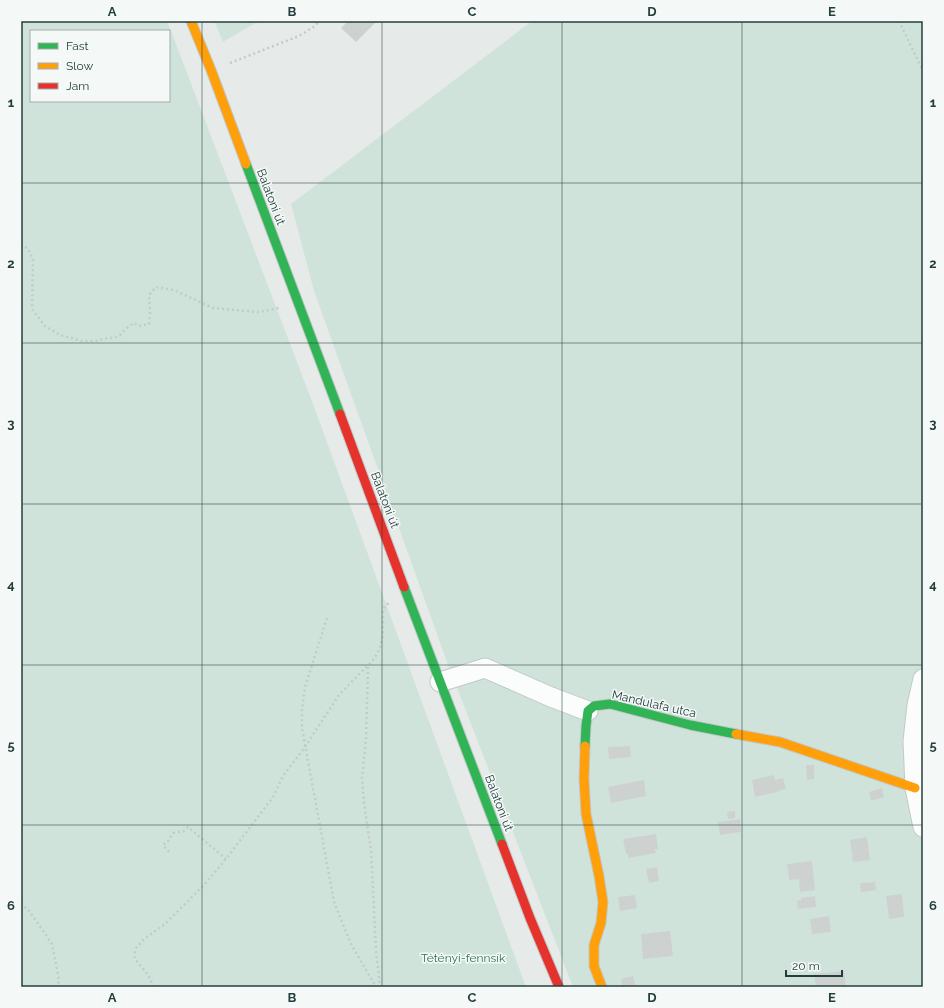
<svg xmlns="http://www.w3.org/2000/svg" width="944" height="1008" viewBox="0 0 944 1008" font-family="Raleway,sans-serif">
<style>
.green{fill:#d0e3db;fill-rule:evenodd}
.building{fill:#cdd2d1}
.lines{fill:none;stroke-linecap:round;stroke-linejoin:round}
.street-casing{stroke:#c3c8c7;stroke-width:21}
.fast-casing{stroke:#c2c8c7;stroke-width:11}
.slow-casing{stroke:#c2c8c7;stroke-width:11}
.jam-casing{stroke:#c2c8c7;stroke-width:11}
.path{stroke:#c2cbca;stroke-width:2.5;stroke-dasharray:2 3;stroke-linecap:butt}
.street{stroke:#fbfcfc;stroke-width:19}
.fast{stroke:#30b455;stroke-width:9}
.slow{stroke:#ff9f0a;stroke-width:9}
.jam{stroke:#e5322d;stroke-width:9}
.grid{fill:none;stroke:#243e3d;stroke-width:1;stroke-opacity:0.55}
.labels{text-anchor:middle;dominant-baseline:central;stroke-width:3;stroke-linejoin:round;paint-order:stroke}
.street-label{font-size:12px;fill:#243e3d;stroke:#f4f9f8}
.park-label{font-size:12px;fill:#2f735a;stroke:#f4f9f8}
.neatline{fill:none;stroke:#243e3d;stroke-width:1.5}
.grid-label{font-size:13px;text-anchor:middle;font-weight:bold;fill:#243e3d}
</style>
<rect width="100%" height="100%" fill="#e6ebea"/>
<g class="green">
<path d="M21 21H167L173 36 316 412 526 987H21ZM31 31H169V101H31Z"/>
<polygon points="214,21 259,21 223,42"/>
<polygon points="532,21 923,21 923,987 573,987 447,662 314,291 291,204"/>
</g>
<g class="building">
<polygon points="348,21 377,21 356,42 341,28"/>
<polygon points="630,746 631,757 609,759 608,747"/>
<polygon points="806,765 814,765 814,779 807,780"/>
<polygon points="774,775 775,780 783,778 786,789 777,791 777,792 755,797 752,780"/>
<polygon points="644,780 646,796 611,803 608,787"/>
<polygon points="882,788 884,797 871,801 869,792"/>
<polygon points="735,811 735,818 728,819 727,812"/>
<polygon points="740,819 741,832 720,835 718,822"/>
<polygon points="656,834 658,849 655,849 656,853 628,858 628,854 626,854 623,839"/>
<polygon points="867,837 870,860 853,862 850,840"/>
<polygon points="812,861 815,890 800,892 799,879 789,880 787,864"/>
<polygon points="657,867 659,881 649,883 646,869"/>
<polygon points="875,882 876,890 861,892 860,883"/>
<polygon points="902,894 904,917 889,919 886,896"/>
<polygon points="635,895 637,908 620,911 618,897"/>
<polygon points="815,896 816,907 798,909 797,901 801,900 801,898"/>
<polygon points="829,916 831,932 812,934 810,919"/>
<polygon points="670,931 673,956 643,959 641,934"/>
<polygon points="844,971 846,987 816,987 814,974"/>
<polygon points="633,976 636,987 623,987 621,979"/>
</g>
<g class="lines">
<g class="street-casing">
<g id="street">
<polyline points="923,679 917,705 913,741 915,788 923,827"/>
<polyline points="440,682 485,668 551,697 588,711"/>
</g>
</g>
<g class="fast-casing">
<g id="fast">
<polyline points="246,164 340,414"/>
<polyline points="404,587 502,844"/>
<polyline points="585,746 586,726 588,711 594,706 610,704 690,725 736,734"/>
</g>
</g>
<g class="slow-casing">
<g id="slow">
<polyline points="191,21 211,70 246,164"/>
<polyline points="736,734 780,742 915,788"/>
<polyline points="585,746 584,779 586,814 599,876 603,902 601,923 594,945 594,966 602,987"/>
</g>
</g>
<g class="jam-casing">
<g id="jam">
<polyline points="340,414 404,587"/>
<polyline points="502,844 530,918 559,987"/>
</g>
</g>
<g class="path">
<polyline points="899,21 923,71"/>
<polyline points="230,63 299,36 315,26 319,21"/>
<polyline points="21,244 28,249 33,259 32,309 45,326 60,335 82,341 95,341 108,338 114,338 120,335 127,328 134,323 139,326 149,324 150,313 149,295 156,287 174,290 213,308 258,312 279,308"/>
<polyline points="327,618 305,687 302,709 302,728 334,902 351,944 376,987"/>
<polyline points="368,667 366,739 362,778 364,803 371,850 376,950 380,987"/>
<polyline points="169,852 163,845 168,841 173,833 184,831 188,827 226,859"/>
<polyline points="21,903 30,912 52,944 59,980 57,987"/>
<polyline points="154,987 148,975 135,959 134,955 136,948 144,939 165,924 205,884 226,859 273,797 283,776 305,747 339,695 374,659 380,648 383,634 383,611 385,606 389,603"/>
</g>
<use href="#street" class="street"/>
<use href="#fast" class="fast"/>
<use href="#slow" class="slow"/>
<use href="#jam" class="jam"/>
</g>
<path class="grid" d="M202 21V987M382 21V987M562 21V987M742 21V987M21 183H923M21 343H923M21 504H923M21 665H923M21 825H923"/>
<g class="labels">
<g class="street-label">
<text transform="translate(271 197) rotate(69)">Balatoni út</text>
<text transform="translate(385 500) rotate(69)">Balatoni út</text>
<text transform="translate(654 704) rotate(13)">Mandulafa utca</text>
<text transform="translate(499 803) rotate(69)">Balatoni út</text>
</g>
<g class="park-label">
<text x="463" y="958">Tétényi-fennsík</text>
</g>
</g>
<rect width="944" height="1008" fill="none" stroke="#f4f9f8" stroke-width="44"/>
<rect x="30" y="30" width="140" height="72" fill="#f4f9f8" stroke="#a1aead"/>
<rect x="38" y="43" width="20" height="6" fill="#30b455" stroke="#a1aead"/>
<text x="66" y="50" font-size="12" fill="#243e3d">Fast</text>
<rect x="38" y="63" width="20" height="6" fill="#ff9f0a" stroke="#a1aead"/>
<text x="66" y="70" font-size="12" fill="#243e3d">Slow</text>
<rect x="38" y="83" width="20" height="6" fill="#e5322d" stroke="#a1aead"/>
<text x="66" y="90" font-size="12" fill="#243e3d">Jam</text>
<path d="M786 970v6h56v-6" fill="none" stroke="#243e3d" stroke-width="2"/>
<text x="792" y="970" font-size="12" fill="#243e3d" stroke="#f4f9f8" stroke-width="3" paint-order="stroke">20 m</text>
<rect x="22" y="22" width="900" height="964" class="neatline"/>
<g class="grid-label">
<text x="112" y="16">A</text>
<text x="292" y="16">B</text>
<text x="472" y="16">C</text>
<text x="652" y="16">D</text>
<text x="832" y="16">E</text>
<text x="11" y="107">1</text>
<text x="933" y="107">1</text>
<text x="11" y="268">2</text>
<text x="933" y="268">2</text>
<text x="11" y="428">3</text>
<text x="933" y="428">3</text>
<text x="11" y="589">4</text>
<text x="933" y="589">4</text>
<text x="11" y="750">5</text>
<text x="933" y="750">5</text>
<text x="11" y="910">6</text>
<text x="933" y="910">6</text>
<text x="112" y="1002">A</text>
<text x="292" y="1002">B</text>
<text x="472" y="1002">C</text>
<text x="652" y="1002">D</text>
<text x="832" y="1002">E</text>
</g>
</svg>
